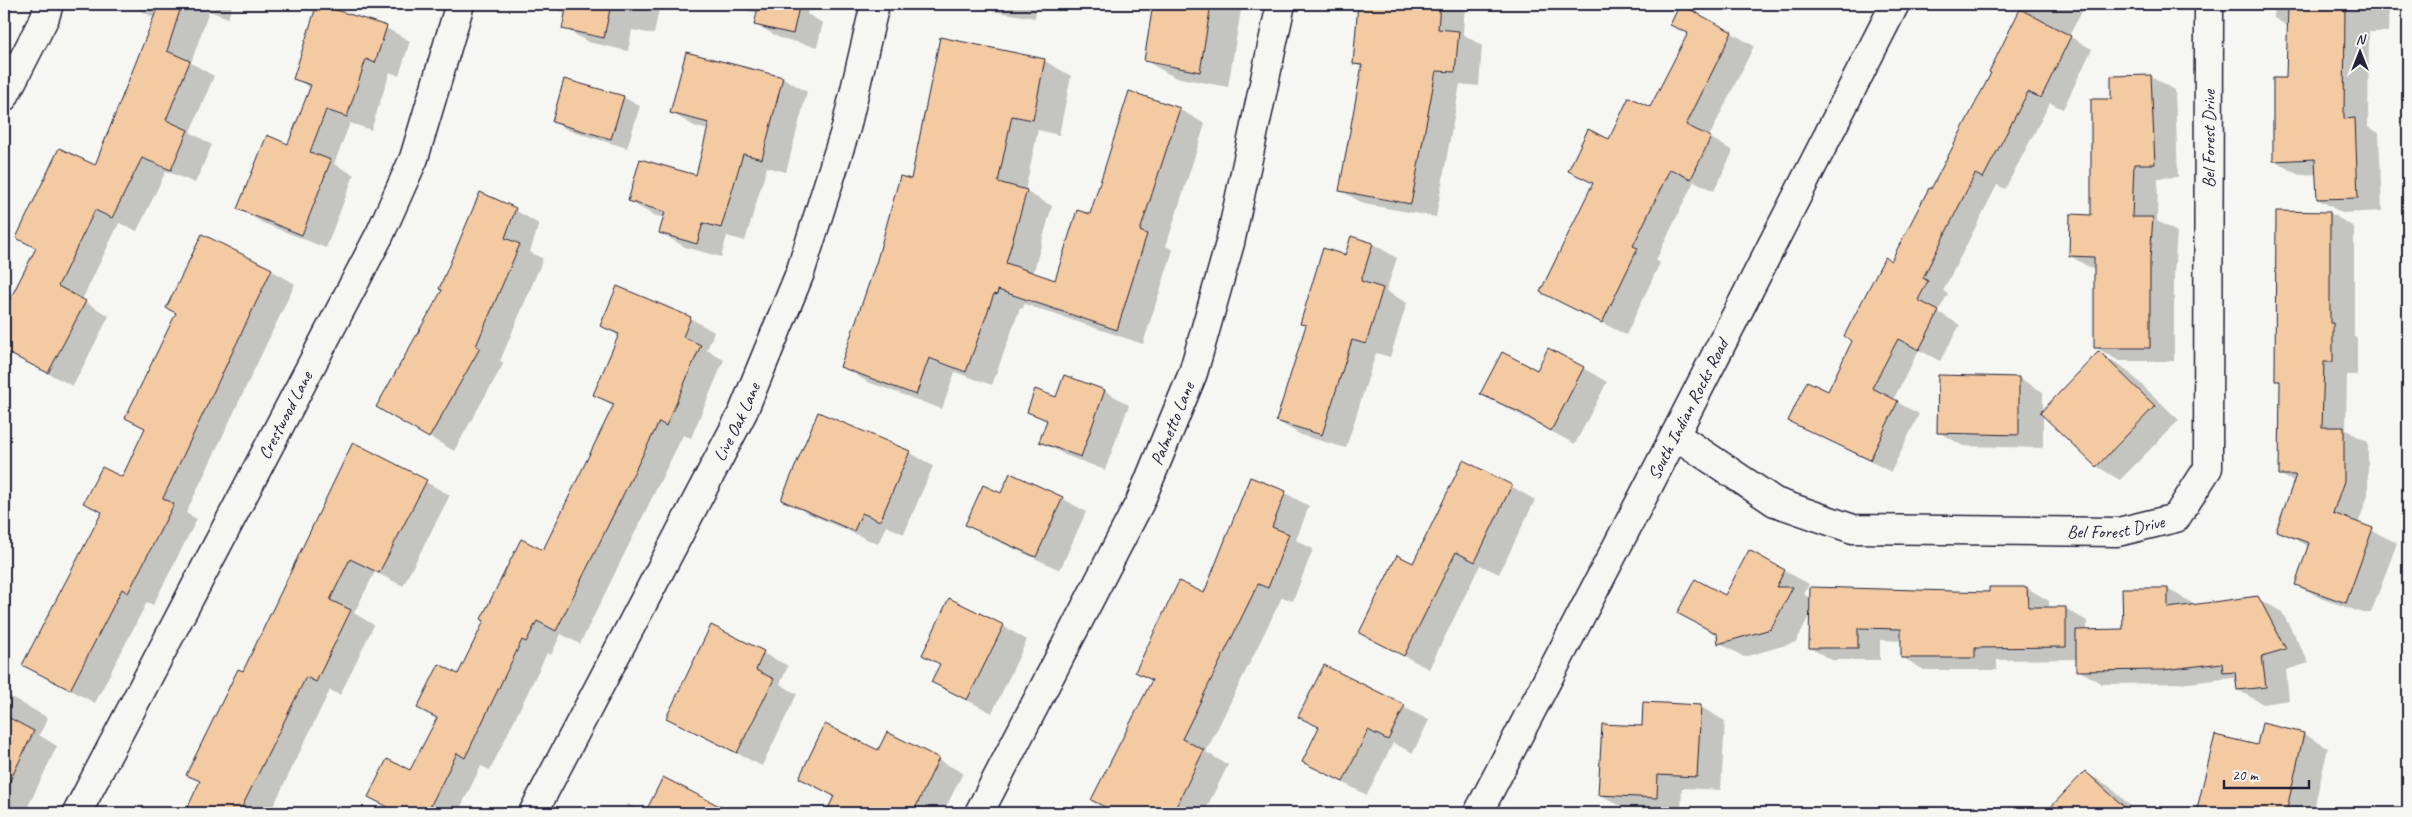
<svg xmlns="http://www.w3.org/2000/svg" width="2412" height="817" viewBox="0 0 2412 817" font-family="Caveat,sans-serif">
<style>
.shadow{fill:#0003}
.building{fill:#f3caa2;stroke:#22223b}
.lines{fill:none;stroke-linecap:round;stroke-linejoin:round}
.street-casing{stroke:#22223b;stroke-width:31}
.secondary-casing{stroke:#22223b;stroke-width:31}
.street{stroke:#f6f6f2;stroke-width:28}
.secondary{stroke:#f6f6f2;stroke-width:28}
.labels{text-anchor:middle;dominant-baseline:central;stroke-width:4;stroke-linejoin:round;paint-order:stroke}
.street-label{font-size:18px;fill:#22223b;stroke:#f6f6f2}
</style>
<rect width="100%" height="100%" fill="#f6f6f2"/>
<filter id="ink" filterUnits="userSpaceOnUse"><feTurbulence type="fractalNoise" baseFrequency=".02" numOctaves="2"/><feDisplacementMap in="SourceGraphic" scale="10" xChannelSelector="R" yChannelSelector="G"/><feConvolveMatrix kernelMatrix="1 2 1 2 8 2 1 2 1" color-interpolation-filters="sRGB"/></filter>
<g filter="url(#ink)">
<g class="shadow">
<polygon points="127,4 233,4 228,18 209,11 191,63 214,76 190,132 212,145 195,183 166,171 137,231 119,223 82,300 109,316 73,386 12,355 4,372 4,306 7,307 37,249 17,238 96,167 155,18"/>
<polygon points="548,4 660,4 654,34 632,30 628,51 588,42 564,28 566,14"/>
<polygon points="734,4 809,4 807,14 823,23 817,47 780,38 755,24 758,13 745,10"/>
<polygon points="970,4 1037,4 1035,18 979,9"/>
<polygon points="1155,4 1242,4 1228,87 1174,77 1146,61"/>
<polygon points="1359,4 1465,4 1463,34 1482,46 1479,86 1460,84 1436,217 1364,204 1340,190 1362,68 1354,63"/>
<polygon points="2024,4 2086,4 2069,36 2092,49 2063,109 2050,103 2005,189 1997,185 1943,291 1948,294 1938,312 1960,325 1940,361 1919,350 1893,400 1919,414 1891,472 1790,420 1828,392 1892,263 1993,72 1991,71"/>
<polygon points="2274,4 2389,4 2388,32 2369,32 2368,127 2379,133 2382,211 2342,213 2318,199 2317,174 2299,175 2274,161 2287,79 2289,27 2274,18"/>
<polygon points="1671,24 1732,33 1754,46 1709,137 1733,151 1714,191 1694,181 1656,260 1660,263 1626,335 1542,292 1594,184 1569,170 1651,109 1689,34"/>
<polygon points="386,28 410,41 399,76 390,72 371,130 350,123 334,164 354,175 326,248 263,223 239,209 289,145 311,88 294,78"/>
<polygon points="687,54 783,78 807,92 786,172 767,167 745,241 727,236 721,257 685,247 661,233 665,218 653,215 629,201 697,176 709,130 696,127 672,113"/>
<polygon points="1045,61 1071,76 1059,135 1038,130 1025,191 1052,206 1033,274 1056,282 1091,216 1179,109 1205,124 1166,246 1173,250 1143,344 1024,304 1023,309 1020,308 992,385 955,372 942,409 868,382 842,367 912,181"/>
<polygon points="2151,76 2175,90 2178,177 2158,178 2157,221 2177,232 2174,274 2174,361 2119,361 2095,347 2094,270 2070,256 2092,217 2113,100"/>
<polygon points="623,97 640,106 627,148 570,131 553,122"/>
<polygon points="515,210 539,224 530,252 543,259 500,361 504,363 454,451 378,407"/>
<polygon points="2278,212 2330,213 2354,227 2354,337 2357,338 2357,375 2347,375 2346,430 2368,442 2368,495 2358,524 2397,543 2371,613 2363,613 2320,598 2296,584 2309,547 2278,530 2295,483 2280,474 2281,383 2276,380"/>
<polygon points="1352,238 1373,244 1397,258 1386,291 1407,303 1390,357 1376,353 1346,448 1301,435 1277,421 1307,326 1301,323 1346,257"/>
<polygon points="271,270 295,284 186,513 197,519 153,605 147,602 95,703 48,678 103,512 85,502 123,479 146,429 126,418"/>
<polygon points="690,318 714,332 707,350 724,360 691,438 683,435 580,644 561,634 551,655 547,653 490,770 481,766 458,813 386,813 389,808 370,797 411,772 438,719 419,708 458,676 543,552 614,406 594,394 619,336 602,325"/>
<polygon points="2099,353 2123,367 2179,420 2120,480 2096,466 2043,414 2043,448 1963,446 1939,432 2019,378 2043,392 2043,411"/>
<polygon points="1583,368 1607,382 1575,444 1481,394 1538,372"/>
<polygon points="1064,376 1105,391 1129,405 1105,470 1065,455 1041,441 1048,422 1028,411 1056,399"/>
<polygon points="354,444 450,495 403,586 375,572 354,613 374,625 340,695 330,690 270,813 254,808 252,813 186,813 201,781 244,673"/>
<polygon points="909,452 933,466 904,534 886,526 878,544 807,513 783,499"/>
<polygon points="1511,486 1535,500 1499,574 1480,565 1429,669 1361,633 1413,565"/>
<polygon points="1285,493 1309,506 1296,540 1313,549 1293,601 1282,597 1206,752 1228,765 1204,813 1116,813 1092,799 1153,681 1136,671 1205,595"/>
<polygon points="1001,494 1062,498 1086,512 1060,570 991,538 967,524"/>
<polygon points="1785,571 1809,584 1804,594 1811,599 1990,594 2027,588 2049,601 2049,608 2065,608 2087,621 2087,631 2124,630 2168,589 2192,603 2192,606 2257,598 2282,612 2309,663 2286,670 2289,700 2263,704 2238,690 2237,680 2233,678 2189,683 2102,684 2078,670 2078,659 1997,660 1997,670 1924,670 1902,657 1902,641 1880,640 1880,660 1832,660 1810,648 1810,614 1796,642 1744,657 1720,643 1719,635 1679,613 1725,597"/>
<polygon points="2402,580 2408,580 2408,628 2403,625"/>
<polygon points="1003,626 1027,640 992,713 932,682"/>
<polygon points="712,627 788,666 780,684 797,694 762,766 668,718"/>
<polygon points="1324,667 1429,720 1413,753 1393,743 1367,795 1303,762 1320,728 1300,717"/>
<polygon points="4,693 48,718 39,735 57,746 25,813 4,813"/>
<polygon points="1644,703 1701,707 1725,721 1721,790 1682,788 1681,812 1624,808 1599,794 1643,727"/>
<polygon points="2263,725 2304,734 2328,748 2313,813 2197,813 2216,737 2258,746"/>
<polygon points="887,733 963,773 943,813 827,813 835,797 800,778 879,752"/>
<polygon points="2085,772 2109,786 2138,813 2051,813 2049,811"/>
<polygon points="664,779 719,808 729,813 646,813"/>
<polygon points="628,804 645,813 623,813"/>
</g>
<g class="building">
<polygon points="159,4 182,4 167,51 190,61 166,120 188,130 171,170 142,158 112,218 95,210 58,286 86,301 48,373 4,351 4,311 36,248 16,238 59,148 95,165"/>
<polygon points="317,4 387,26 375,63 366,59 347,117 326,110 310,152 331,160 302,235 237,209 267,135 288,144 311,85 293,79"/>
<polygon points="567,4 611,4 604,38 562,29"/>
<polygon points="759,4 781,4 799,7 793,34 754,25"/>
<polygon points="1153,4 1211,4 1200,72 1144,61"/>
<polygon points="1358,4 1440,4 1438,29 1459,31 1455,72 1436,71 1411,204 1339,191 1362,65 1353,64"/>
<polygon points="1680,4 1732,32 1686,125 1711,137 1691,179 1670,169 1633,246 1638,248 1602,323 1540,292 1593,183 1568,171 1588,129 1609,139 1629,97 1650,107 1688,33 1670,25"/>
<polygon points="2288,4 2345,4 2344,119 2355,118 2358,198 2317,199 2315,159 2273,161 2273,78 2286,78"/>
<polygon points="2020,9 2071,36 2041,98 2028,92 1983,178 1975,174 1923,278 1928,281 1918,300 1939,311 1919,350 1898,339 1872,388 1898,401 1870,460 1788,421 1807,381 1828,391 1852,341 1844,336 1885,257 1891,261 1929,188 1931,189 1991,73 1989,72"/>
<polygon points="940,37 1045,59 1033,120 1012,116 998,182 1027,190 1006,263 1055,280 1077,210 1090,214 1129,91 1180,108 1140,231 1147,234 1117,330 998,290 997,295 994,294 966,372 929,358 916,395 840,367 877,260 900,176 911,179"/>
<polygon points="686,52 783,77 762,159 743,154 721,228 703,223 697,244 659,233 665,212 628,201 640,159 696,175 709,123 670,113"/>
<polygon points="2151,75 2155,164 2134,164 2132,217 2153,217 2150,259 2150,348 2094,348 2094,257 2069,256 2070,214 2091,215 2091,99 2111,99 2111,76"/>
<polygon points="564,79 624,96 611,139 552,122"/>
<polygon points="480,192 516,208 505,238 520,244 476,346 480,348 429,438 376,407 442,290 439,289"/>
<polygon points="2276,211 2330,212 2330,323 2333,323 2333,362 2324,362 2322,427 2344,427 2344,481 2333,513 2373,528 2346,603 2295,585 2309,543 2276,531 2296,475 2279,475 2280,381 2275,381"/>
<polygon points="202,234 272,269 163,498 174,504 128,593 122,589 70,690 22,665 102,512 83,503 102,467 122,477 145,428 125,418 176,313 166,308"/>
<polygon points="1351,236 1373,243 1361,281 1383,288 1366,344 1352,340 1322,435 1276,421 1306,325 1300,324 1323,248 1345,255"/>
<polygon points="617,286 691,317 683,337 701,345 666,426 659,422 556,631 537,621 526,642 522,640 465,758 457,753 427,813 385,813 388,807 368,797 387,759 410,770 437,718 417,708 439,664 458,674 484,621 481,619 521,539 543,550 614,404 593,395 619,334 600,326"/>
<polygon points="1548,348 1584,367 1551,431 1521,413 1480,394 1502,352 1537,370"/>
<polygon points="2099,351 2155,406 2096,467 2040,413"/>
<polygon points="1064,375 1105,390 1081,457 1039,442 1047,420 1027,412 1035,389 1056,397"/>
<polygon points="1938,375 2019,377 2019,435 1937,433"/>
<polygon points="818,412 910,451 880,521 862,513 854,531 781,500"/>
<polygon points="353,442 427,480 379,573 350,559 330,600 351,610 316,682 306,677 239,813 185,813 200,781 186,775 238,669 243,671"/>
<polygon points="1463,460 1512,485 1475,562 1456,552 1404,656 1359,633 1397,555 1413,563"/>
<polygon points="1010,473 1063,497 1036,557 965,525 983,485 1001,493"/>
<polygon points="1250,477 1286,491 1272,527 1289,534 1268,588 1258,584 1182,739 1204,750 1173,813 1117,813 1091,800 1152,680 1135,672 1179,581 1204,593"/>
<polygon points="1749,550 1785,570 1776,587 1793,587 1771,629 1718,644 1717,634 1677,613 1695,579 1725,595"/>
<polygon points="1810,587 1989,592 1989,587 2027,587 2028,607 2066,607 2066,647 1975,648 1975,658 1901,658 1901,629 1858,628 1858,648 1809,648"/>
<polygon points="2122,588 2168,588 2168,608 2258,596 2286,649 2262,656 2266,687 2237,690 2235,672 2223,673 2222,663 2164,670 2076,671 2076,630 2123,629"/>
<polygon points="949,598 1004,625 967,700 931,682 940,664 922,655"/>
<polygon points="711,625 764,651 756,670 774,679 737,753 666,718"/>
<polygon points="1324,665 1405,705 1388,740 1368,730 1343,782 1302,762 1319,727 1298,717"/>
<polygon points="1643,702 1701,705 1697,777 1658,775 1657,798 1598,795 1602,724 1642,726"/>
<polygon points="4,715 34,731 4,793"/>
<polygon points="2262,723 2304,733 2286,813 2196,813 2215,735 2257,745"/>
<polygon points="825,724 878,750 887,732 939,758 913,813 826,813 834,796 799,778"/>
<polygon points="2085,771 2131,813 2045,813"/>
<polygon points="663,777 733,813 645,813"/>
</g>
<g class="lines">
<g class="street-casing">
<g id="street">
<polyline points="4,97 45,17 49,4"/>
<path id="s1" d="M1675 435 1775 502 1853 529 2118 532 2176 518 2208 468 2209 4"/>
<path id="s2" d="M77 813 380 234 414 158 460 4"/>
<path id="s3" d="M533 813 743 412 800 273 846 128 875 4"/>
<path id="s4" d="M979 813 1140 502 1193 373 1230 243 1281 4"/>
</g>
</g>
<g class="secondary-casing">
<g id="secondary">
<path id="s5" d="M1478 813 1675 435 1895 4"/>
</g>
</g>
<use href="#street" class="street"/>
<use href="#secondary" class="secondary"/>
</g>
</g>
<g class="labels">
<g class="street-label">
<text stroke="none"><textPath href="#s1" startOffset="916">Bel Forest Drive</textPath></text>
<text stroke="none"><textPath href="#s5" startOffset="455">South Indian Rocks Road</textPath></text>
<text stroke="none"><textPath href="#s2" startOffset="449">Crestwood Lane</textPath></text>
<text stroke="none"><textPath href="#s3" startOffset="441">Live Oak Lane</textPath></text>
<text stroke="none"><textPath href="#s4" startOffset="435">Palmetto Lane</textPath></text>
<text stroke="none"><textPath href="#s1" startOffset="466">Bel Forest Drive</textPath></text>
</g>
</g>
<rect width="2412" height="817" fill="none" stroke="#f6f6f2" stroke-width="20"/>
<rect x="10" y="10" width="2392" height="797" fill="none" stroke="#22223b" stroke-width="2" filter="url(#ink)"/>
<g transform="translate(2360 52)" stroke="#f6f6f2" stroke-width="4" paint-order="stroke">
<path d="M0-4L9 19L0 12L-9 19Z" fill="#22223b"/>
<text y="-8" font-size="14" font-weight="bold" text-anchor="middle" fill="#22223b">N</text>
</g>
<path d="M2224 780v8h85v-8" fill="none" stroke="#22223b" stroke-width="2.5"/>
<text x="2232" y="780" font-size="15" fill="#22223b" stroke="#f6f6f2" stroke-width="4" paint-order="stroke">20 m</text>
</svg>
